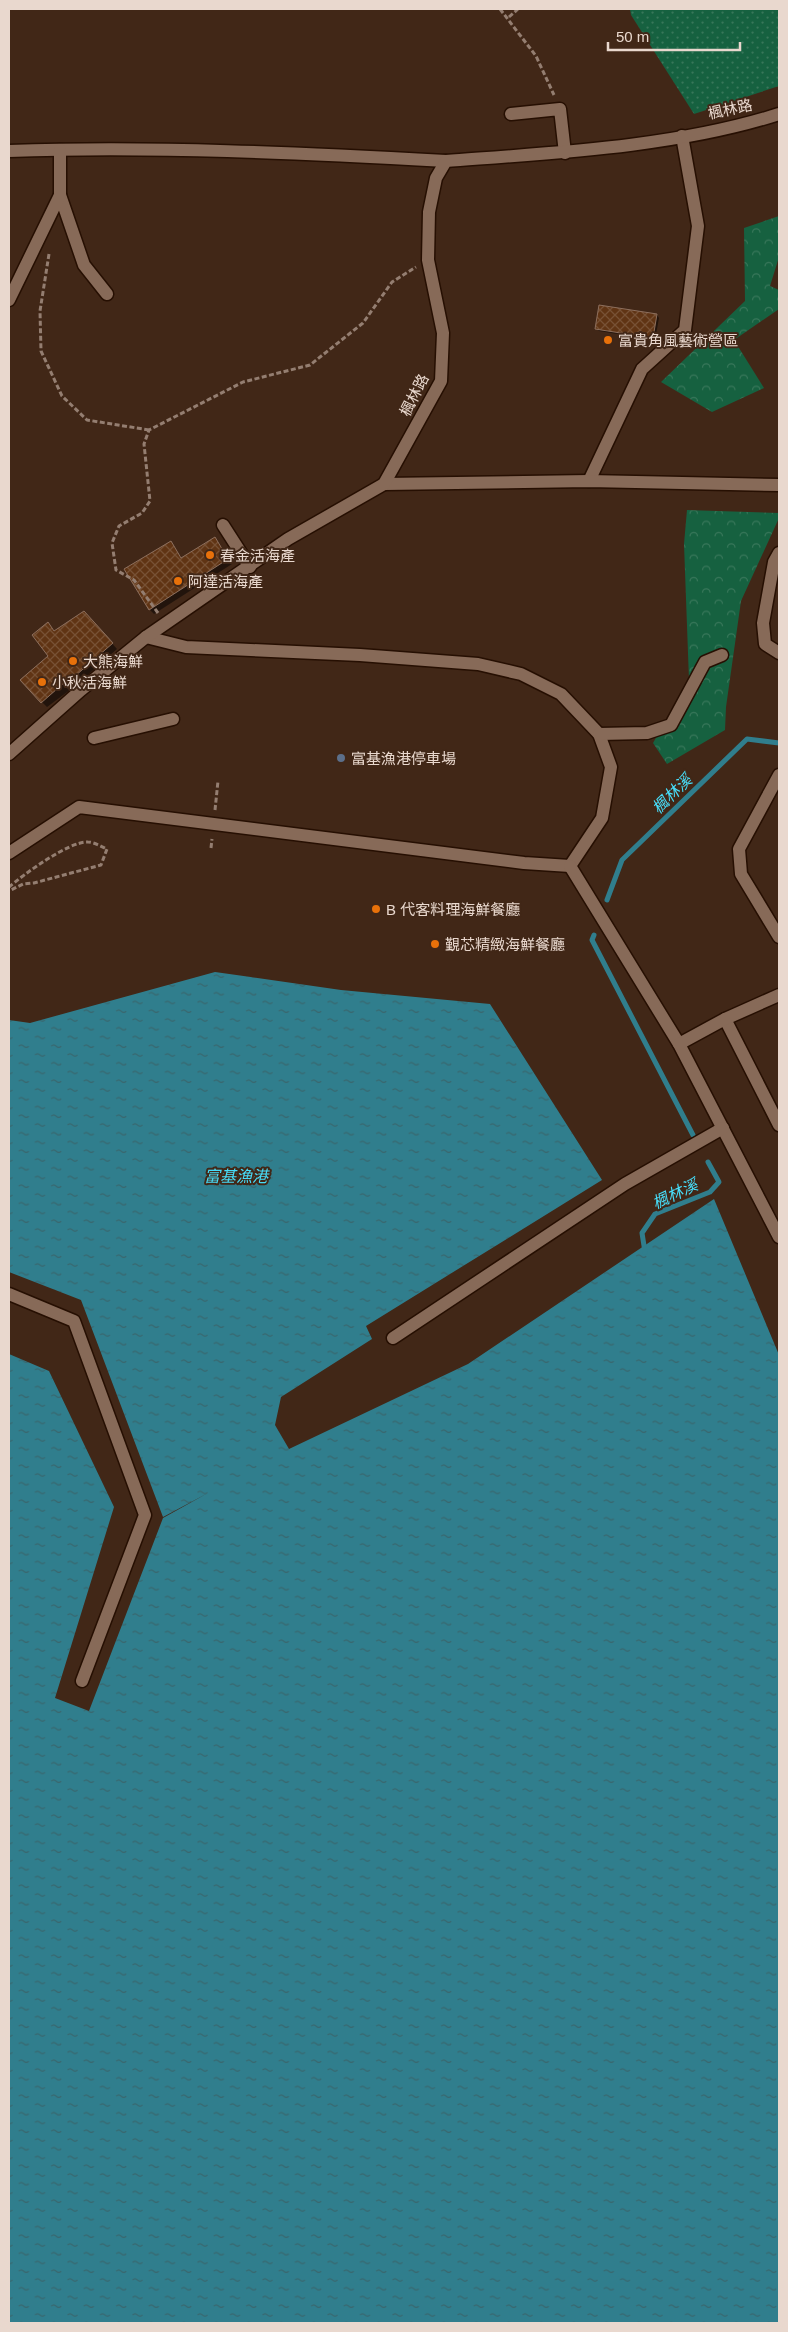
<svg xmlns="http://www.w3.org/2000/svg" width="788" height="2332" viewBox="0 0 788 2332" font-family="Arial,'Noto Sans TC',sans-serif">
<style>
.forest{fill:url(#forest-crowns)}
.park{fill:url(#park-dots)}
.water{fill:url(#water-ripples)}
.shadow{fill:#0007}
.lines{fill:none;stroke-linecap:round;stroke-linejoin:round}
.stream{stroke:#307e8d;stroke-width:5}
.building{fill:url(#building-cross-hatch);stroke:#8d6f5d}
.minor-casing{stroke:#260f02;stroke-width:15}
.path{stroke:#947e71;stroke-width:3;stroke-dasharray:5 2.5;stroke-linecap:butt}
.minor{stroke:#876a58;stroke-width:12}
.food-dot{fill:#e8710a;stroke:#412717;stroke-width:2}
.service-dot{fill:#5c6f8a;stroke:#412717;stroke-width:2}
.labels{text-anchor:middle;dominant-baseline:central;stroke-width:4;stroke-linejoin:round;paint-order:stroke}
.street-label{font-size:15px;fill:#e9d8ce;stroke:#412717}
.poi-label{font-size:15px;fill:#e9d8ce;stroke:#412717;text-anchor:start}
.water-label{font-size:16px;font-style:italic;fill:#47ddf9;stroke:#412717}
</style>
<defs>
<pattern id="forest-crowns" width="20" height="18" patternUnits="userSpaceOnUse" patternTransform="scale(1.25)"><rect width="20" height="18" fill="#166140"/><path d="M2 6a3 3 0 1 1 6 0M12 15a3 3 0 1 1 6 0" fill="none" stroke="#38775a"/></pattern>
<pattern id="park-dots" width="8" height="8" patternUnits="userSpaceOnUse" patternTransform="scale(1.25)"><rect width="8" height="8" fill="#166140"/><path d="M2 2h.1M6 6h.1" fill="none" stroke="#38775a" stroke-width="1.8" stroke-linecap="round"/></pattern>
<pattern id="water-ripples" width="26" height="14" patternUnits="userSpaceOnUse" patternTransform="scale(1.25)"><rect width="26" height="14" fill="#307e8d"/><path d="M2 4q2-2 4 0t4 0M15 11q2-2 4 0t4 0" fill="none" stroke="#39666d"/></pattern>
<pattern id="building-cross-hatch" width="8" height="8" patternUnits="userSpaceOnUse" patternTransform="scale(1.25)"><rect width="8" height="8" fill="#603414"/><path d="M0 0l8 8M0 8l8-8" fill="none" stroke="#775135"/></pattern>
</defs>
<rect width="100%" height="100%" fill="#412717"/>
<g class="forest">
<polygon points="779,216 779,257 770,286 779,290 779,309 734,340 764,388 712,412 661,382 745,301 744,228"/>
<polygon points="687,510 779,513 779,518 741,601 726,707 725,730 667,764 653,743 689,680 684,544"/>
</g>
<polygon class="park" points="630,9 779,9 779,86 694,114 631,15"/>
<polygon class="water" points="215,972 341,990 490,1004 602,1180 366,1326 372,1339 281,1397 275,1425 289,1449 468,1364 714,1199 779,1355 779,2323 9,2323 9,1354 49,1371 114,1507 55,1698 89,1711 163,1518 208,1493 163,1517 81,1300 9,1272 9,1020 30,1023"/>
<g class="shadow">
<polygon points="657,315 659,318 655,340 599,331 597,328"/>
<polygon points="214,539 232,564 154,614 150,610 170,543 182,559"/>
<polygon points="89,618 117,649 74,687 47,707 42,702 50,657 48,624 55,632"/>
</g>
<g class="lines">
<g class="stream">
<polyline points="607,900 622,860 747,739 779,743"/>
<polyline points="594,935 592,940 693,1135"/>
<polyline points="645,1252 642,1233 655,1214 710,1192 719,1182 708,1162"/>
</g>
</g>
<g class="building">
<polygon points="599,305 657,314 653,338 595,329"/>
<polygon points="215,537 228,559 149,610 124,569 171,541 181,558"/>
<polygon points="84,611 113,643 67,683 66,681 41,703 20,680 48,656 32,635 48,622 54,631"/>
</g>
<g class="lines">
<g class="minor-casing">
<g id="minor">
<polyline points="511,114 560,109 565,153"/>
<path d="M9 151C155 146 300 153 446 161"/>
<polyline points="60,195 84,265 107,294"/>
<polyline points="9,300 60,195 60,150"/>
<polyline points="589,481 642,369 685,330 698,226 682,136"/>
<polyline points="384,484 589,481 779,485"/>
<polyline points="223,525 250,567"/>
<polyline points="779,553 774,562 763,623 765,644 779,653"/>
<polyline points="146,637 186,647 360,655 478,664 521,674 561,694 599,734 611,767 602,818 570,866"/>
<polyline points="599,734 647,733 671,725 705,662 722,655"/>
<polyline points="94,738 173,719"/>
<path d="M9 754 81 690 146 637 288 539 384 484 441 381 443 333 428 260 429 212 436 178 446 161C553 153 677 147 779 114"/>
<polyline points="779,775 739,849 741,874 779,937"/>
<polyline points="9,853 79,807 524,863 570,866"/>
<polyline points="570,866 679,1044 779,1237"/>
<polyline points="725,1019 779,1125"/>
<polyline points="679,1044 725,1019 779,995"/>
<polyline points="9,1294 74,1321 145,1515 82,1681"/>
<polyline points="393,1338 625,1184 723,1128"/>
</g>
</g>
<g class="path">
<polyline points="500,9 536,56 554,95"/>
<polyline points="509,17 518,9"/>
<polyline points="49,254 40,311 41,351 62,396 87,420 149,430"/>
<polyline points="158,613 134,580 116,570 112,543 119,526 142,513 150,501 144,444 149,430 243,382 310,365 363,323 392,282 416,267"/>
<polyline points="215,810 218,781"/>
<polyline points="211,848 212,839"/>
<path d="M9 887C23 875 69 841 88 842 94 842 102 847 107 849L101 865 34 883 23 884 9 891"/>
</g>
<use href="#minor" class="minor"/>
</g>
<g class="food-dot">
<circle cx="608" cy="340" r="5"/>
<circle cx="210" cy="555" r="5"/>
<circle cx="178" cy="581" r="5"/>
<circle cx="73" cy="661" r="5"/>
<circle cx="42" cy="682" r="5"/>
<circle cx="376" cy="909" r="5"/>
<circle cx="435" cy="944" r="5"/>
</g>
<circle class="service-dot" cx="341" cy="758" r="5"/>
<g class="labels">
<g class="street-label">
<text transform="translate(730 109) rotate(-12)">楓林路</text>
<text transform="translate(414 395) rotate(-63)">楓林路</text>
</g>
<g class="poi-label">
<text x="618" y="340">富貴角風藝術營區</text>
<text x="220" y="555">春金活海產</text>
<text x="188" y="581">阿達活海產</text>
<text x="83" y="661">大熊海鮮</text>
<text x="52" y="682">小秋活海鮮</text>
<text x="351" y="758">富基漁港停車場</text>
<text x="386" y="909">B 代客料理海鮮餐廳</text>
<text x="445" y="944">覲芯精緻海鮮餐廳</text>
</g>
<g class="water-label">
<text transform="translate(672 794) rotate(-44)">楓林溪</text>
<text x="236" y="1176">富基漁港</text>
<text transform="translate(675 1194) rotate(-25)">楓林溪</text>
</g>
</g>
<rect width="788" height="2332" fill="none" stroke="#e9d8ce" stroke-width="20"/>
<path d="M608 42v8h132v-8" fill="none" stroke="#e9d8ce" stroke-width="2.5"/>
<text x="616" y="42" font-size="15" fill="#e9d8ce" stroke="#412717" stroke-width="4" paint-order="stroke">50 m</text>
</svg>
